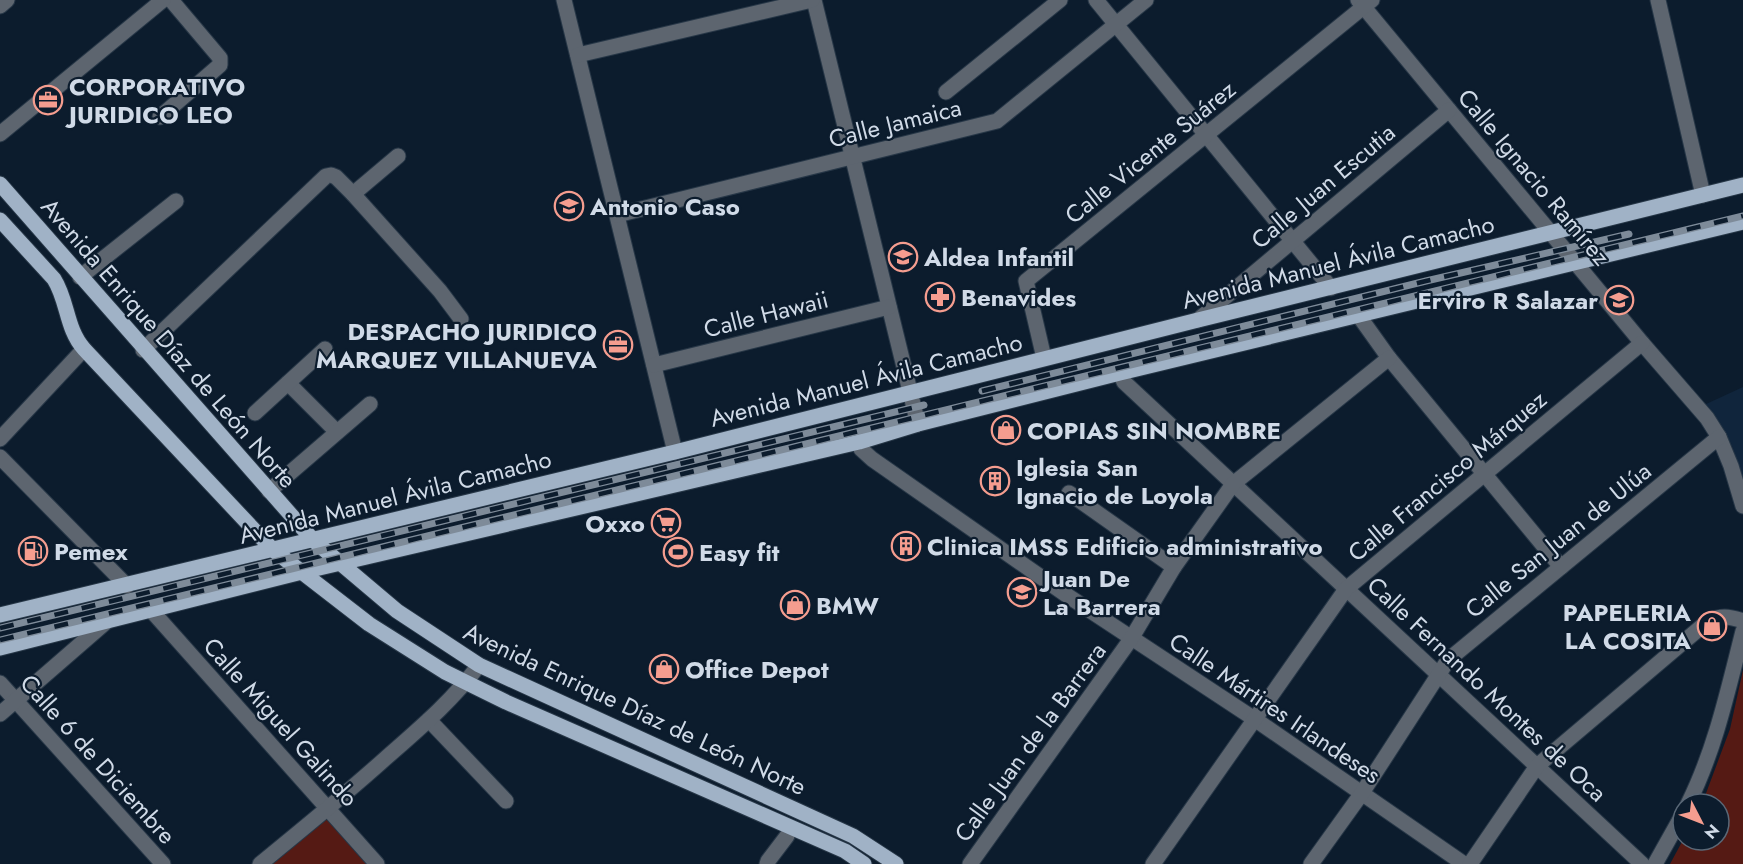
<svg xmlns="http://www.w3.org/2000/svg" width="1743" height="864" viewBox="0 0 1743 864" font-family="Jost,sans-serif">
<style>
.built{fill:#10253c}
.green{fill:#551a14}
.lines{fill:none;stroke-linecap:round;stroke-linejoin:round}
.minor-casing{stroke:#273747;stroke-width:17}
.major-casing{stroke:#273747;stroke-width:17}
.minor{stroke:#5d656f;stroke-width:15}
.major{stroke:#a0b2c6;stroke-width:15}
.rail-casing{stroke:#7e8b99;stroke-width:7}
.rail{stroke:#0c1c2d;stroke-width:4.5;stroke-dasharray:14;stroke-linecap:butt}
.labels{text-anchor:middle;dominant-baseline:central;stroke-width:4.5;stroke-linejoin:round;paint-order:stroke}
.poi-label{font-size:24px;font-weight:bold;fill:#d0dae7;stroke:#0c1c2d;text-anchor:start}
.street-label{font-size:24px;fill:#d0dae7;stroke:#0c1c2d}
</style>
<rect width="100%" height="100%" fill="#0c1c2d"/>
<polygon class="built" points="1743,387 1743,479 1732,446 1704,405"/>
<g class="green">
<polygon points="1743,670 1743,864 1670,864 1683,840 1719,840 1719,804 1702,804 1730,729"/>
<polygon points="328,817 370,864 271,864"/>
</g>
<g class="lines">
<g class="minor-casing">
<g id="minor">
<polyline points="564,0 675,452"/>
<polyline points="814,0 918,424"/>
<polyline points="1096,0 1331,288"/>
<polyline points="1358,0 1642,343 1707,418 1719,437 1731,466 1743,506"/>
<polyline points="1658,0 1703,195"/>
<polyline points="0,6 7,0"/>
<polyline points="578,55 812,0"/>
<polyline points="946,92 1060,0"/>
<polyline points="160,117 220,65 220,58 171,0"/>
<polyline points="0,134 163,0"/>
<polyline points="353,194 398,156"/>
<polyline points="617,215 997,121 1146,0"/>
<polyline points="80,277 176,201"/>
<polyline points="1359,316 1389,358 1561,567"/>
<polyline points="1198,320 1449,110"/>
<polyline points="143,350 326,176 331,175 336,177 353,194 440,291 461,319"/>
<polyline points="1044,358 1026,281 1372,0"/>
<polyline points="654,365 889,307"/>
<polyline points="1120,373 1124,382 1642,864"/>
<polyline points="288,383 337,432"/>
<polyline points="255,413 325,349"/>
<polyline points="0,439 84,349"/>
<polyline points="859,442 861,449 872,459 1068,596 1256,720 1464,864"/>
<polyline points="0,457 127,586"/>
<polyline points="269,491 370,404"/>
<polyline points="1069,493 1174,567"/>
<polyline points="151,610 377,864"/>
<polyline points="0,683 163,864"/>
<polyline points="0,714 106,622"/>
<polyline points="429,720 506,801"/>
<path d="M1688 804C1715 750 1728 690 1743 631"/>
<path d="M260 864C303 829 346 794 387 757 420 728 453 700 479 665"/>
<polyline points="767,864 768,861 787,836"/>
<polyline points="970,864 1131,639 1174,567 1233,484 1389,358"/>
<polyline points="1153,864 1346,589 1642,343"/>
<polyline points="1311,864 1362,793 1448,660 1719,437"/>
<path d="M1470 864 1537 766 1707 622C1720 615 1729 616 1743 621"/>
<polyline points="1655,864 1683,814"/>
</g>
</g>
<g class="major-casing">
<g id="major">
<polyline points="0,184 313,540 397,611 479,665 853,836 896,864"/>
<path d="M0 220 54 279C68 301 66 329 84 349L272 549 369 624 445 672 506 702 845 851 864 864"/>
<polyline points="0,615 675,452 1198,320 1743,185"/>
<polyline points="0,648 302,572 859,442 918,424 1120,373 1743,222"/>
</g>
</g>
<use href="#minor" class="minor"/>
<use href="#major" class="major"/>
<g class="rail-casing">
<g id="rail">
<polyline points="982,391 1426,281 1629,234"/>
<polyline points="0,628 924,405"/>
<polyline points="0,640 1743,216"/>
</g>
</g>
<use href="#rail" class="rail"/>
</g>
<defs>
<g id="office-ring" transform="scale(1.5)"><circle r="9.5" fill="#0c1c2d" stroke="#f59d8f" stroke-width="1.5"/><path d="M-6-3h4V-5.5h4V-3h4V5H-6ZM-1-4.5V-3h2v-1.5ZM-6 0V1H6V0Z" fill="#f59d8f"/></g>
<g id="school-ring" transform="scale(1.5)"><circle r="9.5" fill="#0c1c2d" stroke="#f59d8f" stroke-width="1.5"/><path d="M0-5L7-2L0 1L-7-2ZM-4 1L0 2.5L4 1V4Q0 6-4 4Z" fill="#f59d8f"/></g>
<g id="pharmacy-ring" transform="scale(1.5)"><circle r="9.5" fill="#0c1c2d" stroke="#f59d8f" stroke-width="1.5"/><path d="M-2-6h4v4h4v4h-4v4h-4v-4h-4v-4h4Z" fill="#f59d8f"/></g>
<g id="shop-ring" transform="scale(1.5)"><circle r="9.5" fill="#0c1c2d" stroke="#f59d8f" stroke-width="1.5"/><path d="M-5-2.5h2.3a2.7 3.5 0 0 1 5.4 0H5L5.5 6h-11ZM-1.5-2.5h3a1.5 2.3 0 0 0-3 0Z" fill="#f59d8f"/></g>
<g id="building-ring" transform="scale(1.5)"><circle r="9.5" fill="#0c1c2d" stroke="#f59d8f" stroke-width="1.5"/><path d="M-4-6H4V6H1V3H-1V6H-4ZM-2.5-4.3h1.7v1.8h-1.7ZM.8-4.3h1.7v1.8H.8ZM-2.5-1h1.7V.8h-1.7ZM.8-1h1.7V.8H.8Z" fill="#f59d8f"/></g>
<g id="supermarket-ring" transform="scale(1.5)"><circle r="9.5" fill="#0c1c2d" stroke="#f59d8f" stroke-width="1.5"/><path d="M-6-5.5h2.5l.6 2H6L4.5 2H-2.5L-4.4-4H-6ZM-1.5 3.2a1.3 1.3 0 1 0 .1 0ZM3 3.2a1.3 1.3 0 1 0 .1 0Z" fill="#f59d8f"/></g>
<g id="fuel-ring" transform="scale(1.5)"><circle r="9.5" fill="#0c1c2d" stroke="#f59d8f" stroke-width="1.5"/><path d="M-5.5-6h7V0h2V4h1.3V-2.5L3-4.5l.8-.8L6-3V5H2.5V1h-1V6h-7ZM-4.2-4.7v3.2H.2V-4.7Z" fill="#f59d8f"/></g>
<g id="stadium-ring" transform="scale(1.5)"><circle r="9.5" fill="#0c1c2d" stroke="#f59d8f" stroke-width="1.5"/><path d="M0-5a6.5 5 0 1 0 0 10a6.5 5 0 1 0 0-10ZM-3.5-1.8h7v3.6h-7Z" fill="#f59d8f"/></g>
</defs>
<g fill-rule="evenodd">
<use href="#office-ring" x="48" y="100"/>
<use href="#school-ring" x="569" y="206"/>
<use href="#school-ring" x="903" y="257"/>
<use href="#pharmacy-ring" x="940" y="297"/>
<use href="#school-ring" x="1619" y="300"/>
<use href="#office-ring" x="618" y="345"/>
<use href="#shop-ring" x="1006" y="430"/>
<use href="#building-ring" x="995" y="481"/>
<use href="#supermarket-ring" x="666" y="523"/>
<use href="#building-ring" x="906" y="546"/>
<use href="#fuel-ring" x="33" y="551"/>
<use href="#stadium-ring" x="678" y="552"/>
<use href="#school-ring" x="1022" y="592"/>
<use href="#shop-ring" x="795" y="605"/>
<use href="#shop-ring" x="1712" y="626"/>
<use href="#shop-ring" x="664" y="669"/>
</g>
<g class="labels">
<g class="poi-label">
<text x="69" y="86">CORPORATIVO<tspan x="69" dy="28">JURIDICO LEO</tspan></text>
<text x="590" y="206">Antonio Caso</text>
<text x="924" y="257">Aldea Infantil</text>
<text x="961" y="297">Benavides</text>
<text x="1598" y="300" text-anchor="end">Erviro R Salazar</text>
<text x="597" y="331" text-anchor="end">DESPACHO JURIDICO<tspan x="597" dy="28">MARQUEZ VILLANUEVA</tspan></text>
<text x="1027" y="430">COPIAS SIN NOMBRE</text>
<text x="1016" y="467">Iglesia San<tspan x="1016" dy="28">Ignacio de Loyola</tspan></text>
<text x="645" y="523" text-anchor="end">Oxxo</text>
<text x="927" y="546">Clinica IMSS Edificio administrativo</text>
<text x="54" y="551">Pemex</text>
<text x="699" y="552">Easy fit</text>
<text x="1043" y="578">Juan De<tspan x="1043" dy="28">La Barrera</tspan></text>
<text x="816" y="605">BMW</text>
<text x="1691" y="612" text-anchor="end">PAPELERIA<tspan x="1691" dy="28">LA COSITA</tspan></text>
<text x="685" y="669">Office Depot</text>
</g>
<g class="street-label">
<text transform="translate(895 123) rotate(-14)">Calle Jamaica</text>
<text transform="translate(1150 152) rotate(-39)">Calle Vicente Suárez</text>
<text transform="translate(1534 177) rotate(50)">Calle Ignacio Ramírez</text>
<text transform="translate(1323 186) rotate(-40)">Calle Juan Escutia</text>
<text transform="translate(1338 262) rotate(-14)">Avenida Manuel Ávila Camacho</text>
<text transform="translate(766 314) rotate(-14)">Calle Hawaii</text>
<text transform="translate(169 343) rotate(49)">Avenida Enrique Díaz de León Norte</text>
<text transform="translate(866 380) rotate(-14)">Avenida Manuel Ávila Camacho</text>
<text transform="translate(1447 476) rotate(-40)">Calle Francisco Márquez</text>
<text transform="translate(395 497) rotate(-14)">Avenida Manuel Ávila Camacho</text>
<text transform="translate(1558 540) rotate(-39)">Calle San Juan de Ulúa</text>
<text transform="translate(1487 689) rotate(43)">Calle Fernando Montes de Oca</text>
<text transform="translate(1275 708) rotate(34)">Calle Mártires Irlandeses</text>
<text transform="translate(635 709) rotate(25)">Avenida Enrique Díaz de León Norte</text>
<text transform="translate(281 722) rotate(48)">Calle Miguel Galindo</text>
<text transform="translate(1030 742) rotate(-54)">Calle Juan de la Barrera</text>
<text transform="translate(98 759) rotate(48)">Calle 6 de Diciembre</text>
</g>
</g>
<g transform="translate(1701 822) rotate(132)"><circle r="28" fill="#0c1c2d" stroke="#5a6877" stroke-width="1.5"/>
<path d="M0-4.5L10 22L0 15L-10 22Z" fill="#f59d8f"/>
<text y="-9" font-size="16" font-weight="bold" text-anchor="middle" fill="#d0dae7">N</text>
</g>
</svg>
